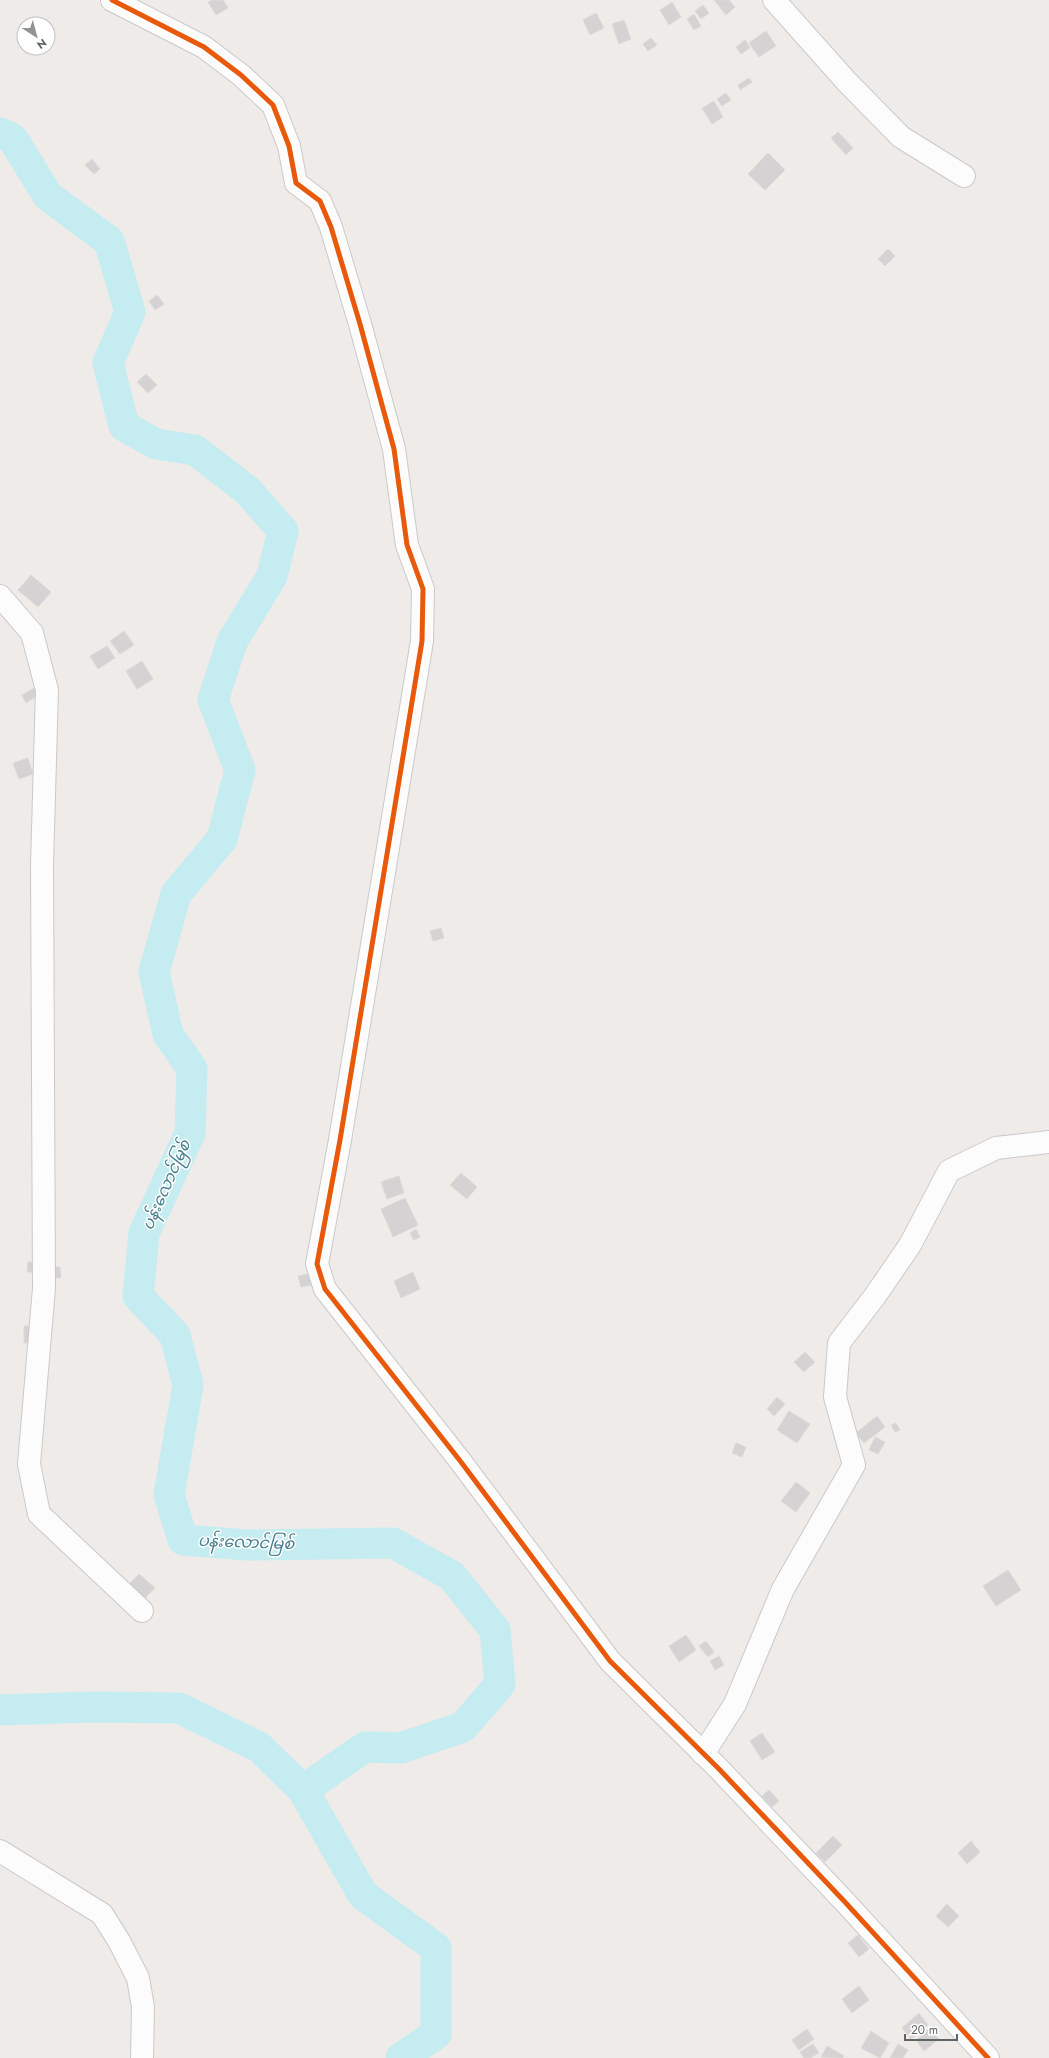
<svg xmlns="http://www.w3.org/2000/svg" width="1049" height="2058" viewBox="0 0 1049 2058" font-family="Jost,'Noto Sans Myanmar',sans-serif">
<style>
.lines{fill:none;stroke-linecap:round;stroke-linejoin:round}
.river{stroke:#c4ecf1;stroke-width:31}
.building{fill:#d4d2d2;stroke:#dddad8}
.minor-casing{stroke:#cac9c9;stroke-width:24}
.minor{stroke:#fcfcfc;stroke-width:22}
.cycleway-casing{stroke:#fff;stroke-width:8}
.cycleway{stroke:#e8590c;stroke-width:5}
.labels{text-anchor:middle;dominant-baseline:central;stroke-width:3;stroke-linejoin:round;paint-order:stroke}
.water-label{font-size:16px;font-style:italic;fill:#467d8c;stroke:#fff}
</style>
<rect width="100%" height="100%" fill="#eeebe9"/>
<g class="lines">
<g class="river">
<polyline points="0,133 13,139 48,196 109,241 130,312 108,363 124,426 156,444 195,450 248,491 283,531 272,576 232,642 213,700 240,770 222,839 176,894 154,972 168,1034 192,1069 190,1133 144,1233 138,1296 175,1335 188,1385 169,1495 183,1540 248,1545 393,1543 452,1576 495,1630 500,1684 463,1727 401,1748 365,1747 303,1790"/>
<polyline points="0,1710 93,1707 179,1708 259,1747 303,1790 363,1895 436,1948 436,2034 401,2058"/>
</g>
</g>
<g class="building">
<polygon points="212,0 223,0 228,8 216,15 208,2"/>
<polygon points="714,0 729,0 735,7 726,15"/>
<polygon points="672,2 681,17 669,25 660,10"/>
<polygon points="703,5 709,13 701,19 695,11"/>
<polygon points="596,13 604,28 590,35 583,20"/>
<polygon points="694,14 701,26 694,30 687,19"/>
<polygon points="624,20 631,39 619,44 612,24"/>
<polygon points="766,31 776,46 759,57 749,43"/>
<polygon points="651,38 657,45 648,51 643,44"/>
<polygon points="745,40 750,48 741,54 736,47"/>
<polygon points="749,78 752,82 740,90 738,85"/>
<polygon points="726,93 731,100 722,106 717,99"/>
<polygon points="714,101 723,117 712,124 702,108"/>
<polygon points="838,132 853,148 846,155 831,138"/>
<polygon points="768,153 785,170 765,190 748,174"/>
<polygon points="92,159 100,169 94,174 85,165"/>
<polygon points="888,249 895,256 885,266 878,259"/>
<polygon points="157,295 164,304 155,310 149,301"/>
<polygon points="146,374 157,385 148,393 137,382"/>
<polygon points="31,575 51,592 38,607 18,590"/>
<polygon points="124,631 134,645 120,654 110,641"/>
<polygon points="107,646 115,658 98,669 90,656"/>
<polygon points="142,661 153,679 137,689 126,671"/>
<polygon points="36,687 41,694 26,703 22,695"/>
<polygon points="28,758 33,774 19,779 13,763"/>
<polygon points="441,928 444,938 433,941 430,931"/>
<polygon points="461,1173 477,1187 467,1199 450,1185"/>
<polygon points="399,1176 404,1193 387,1199 381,1182"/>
<polygon points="405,1198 418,1225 393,1237 381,1209"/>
<polygon points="416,1229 420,1237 414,1240 410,1233"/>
<polygon points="28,1262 37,1262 36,1272 27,1272"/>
<polygon points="53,1267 60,1267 61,1278 53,1278"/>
<polygon points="413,1272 420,1289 401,1298 394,1281"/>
<polygon points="309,1274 311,1285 301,1287 298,1276"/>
<polygon points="24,1326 35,1326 36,1343 24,1343"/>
<polygon points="805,1352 815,1362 804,1372 794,1362"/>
<polygon points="777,1397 785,1404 774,1416 767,1409"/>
<polygon points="789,1411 810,1424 797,1443 777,1430"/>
<polygon points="877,1416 885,1427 864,1443 856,1433"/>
<polygon points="896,1423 900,1430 895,1432 891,1425"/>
<polygon points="875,1437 885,1442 878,1454 869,1450"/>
<polygon points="736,1443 746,1447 742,1457 732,1453"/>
<polygon points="796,1482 810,1493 796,1512 781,1501"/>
<polygon points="1008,1570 1021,1590 996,1606 983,1586"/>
<polygon points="139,1574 155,1588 144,1599 129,1584"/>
<polygon points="686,1635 696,1650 679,1662 669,1646"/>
<polygon points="706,1641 714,1652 708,1657 699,1646"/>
<polygon points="719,1656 724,1665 715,1670 710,1661"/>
<polygon points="762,1733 775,1752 762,1760 750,1741"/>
<polygon points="769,1790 779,1801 772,1807 762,1796"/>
<polygon points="833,1836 842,1845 825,1862 816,1853"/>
<polygon points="971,1841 980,1852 967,1864 958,1853"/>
<polygon points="947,1904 959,1916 948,1927 936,1916"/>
<polygon points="858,1935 869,1949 859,1957 848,1943"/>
<polygon points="859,1986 869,2000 852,2013 842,1999"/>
<polygon points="919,2013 928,2025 911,2039 902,2028"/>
<polygon points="930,2028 939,2039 924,2051 916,2040"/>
<polygon points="807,2029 814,2039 799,2050 792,2040"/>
<polygon points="871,2031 889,2043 880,2058 861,2048"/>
<polygon points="813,2044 819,2053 810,2058 804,2058 800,2052"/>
<polygon points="898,2044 908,2050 903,2058 890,2058"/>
<polygon points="827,2046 844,2056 842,2058 821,2057"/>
</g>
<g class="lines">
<g class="minor-casing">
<g id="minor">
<polyline points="112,0 204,47 241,75 273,105 289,146 296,183 320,201 331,227 360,324 394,449 407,545 423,589 422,641 340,1140 317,1264 325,1289 461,1462 610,1661 719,1769 844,1901 988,2058"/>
<polyline points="774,0 847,82 901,137 964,176"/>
<polyline points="0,596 32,633 47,690 42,865 44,1288 29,1464 39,1514 142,1611"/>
<polyline points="703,1754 735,1704 783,1589 854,1465 835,1397 839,1343 875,1296 910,1245 949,1171 996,1148 1049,1142"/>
<polyline points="0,1851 102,1914 119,1941 138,1978 143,2007 142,2058"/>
</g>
</g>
<use href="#minor" class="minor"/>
<g class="cycleway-casing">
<polyline id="cycleway" points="112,0 204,47 241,75 273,105 289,146 296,183 320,201 331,227 360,324 394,449 407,545 423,589 422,641 340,1140 317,1264 325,1289 461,1462 610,1661 719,1769 844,1901 988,2058"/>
</g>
<use href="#cycleway" class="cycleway"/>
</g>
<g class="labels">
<g class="water-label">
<text transform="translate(166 1185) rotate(-66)">ပန်းလောင်မြစ်</text>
<text transform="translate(246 1542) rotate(2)">ပန်းလောင်မြစ်</text>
</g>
</g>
<g transform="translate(36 36) rotate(144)"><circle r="19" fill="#ffffff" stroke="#bfc1c2"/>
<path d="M0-3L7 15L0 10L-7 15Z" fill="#919394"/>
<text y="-6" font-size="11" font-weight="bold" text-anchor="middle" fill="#5f6466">N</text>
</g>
<path d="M905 2034v6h52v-6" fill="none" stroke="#5f6466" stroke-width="2"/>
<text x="911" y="2034" font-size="12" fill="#5f6466" stroke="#ffffff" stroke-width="3" paint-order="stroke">20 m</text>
</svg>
